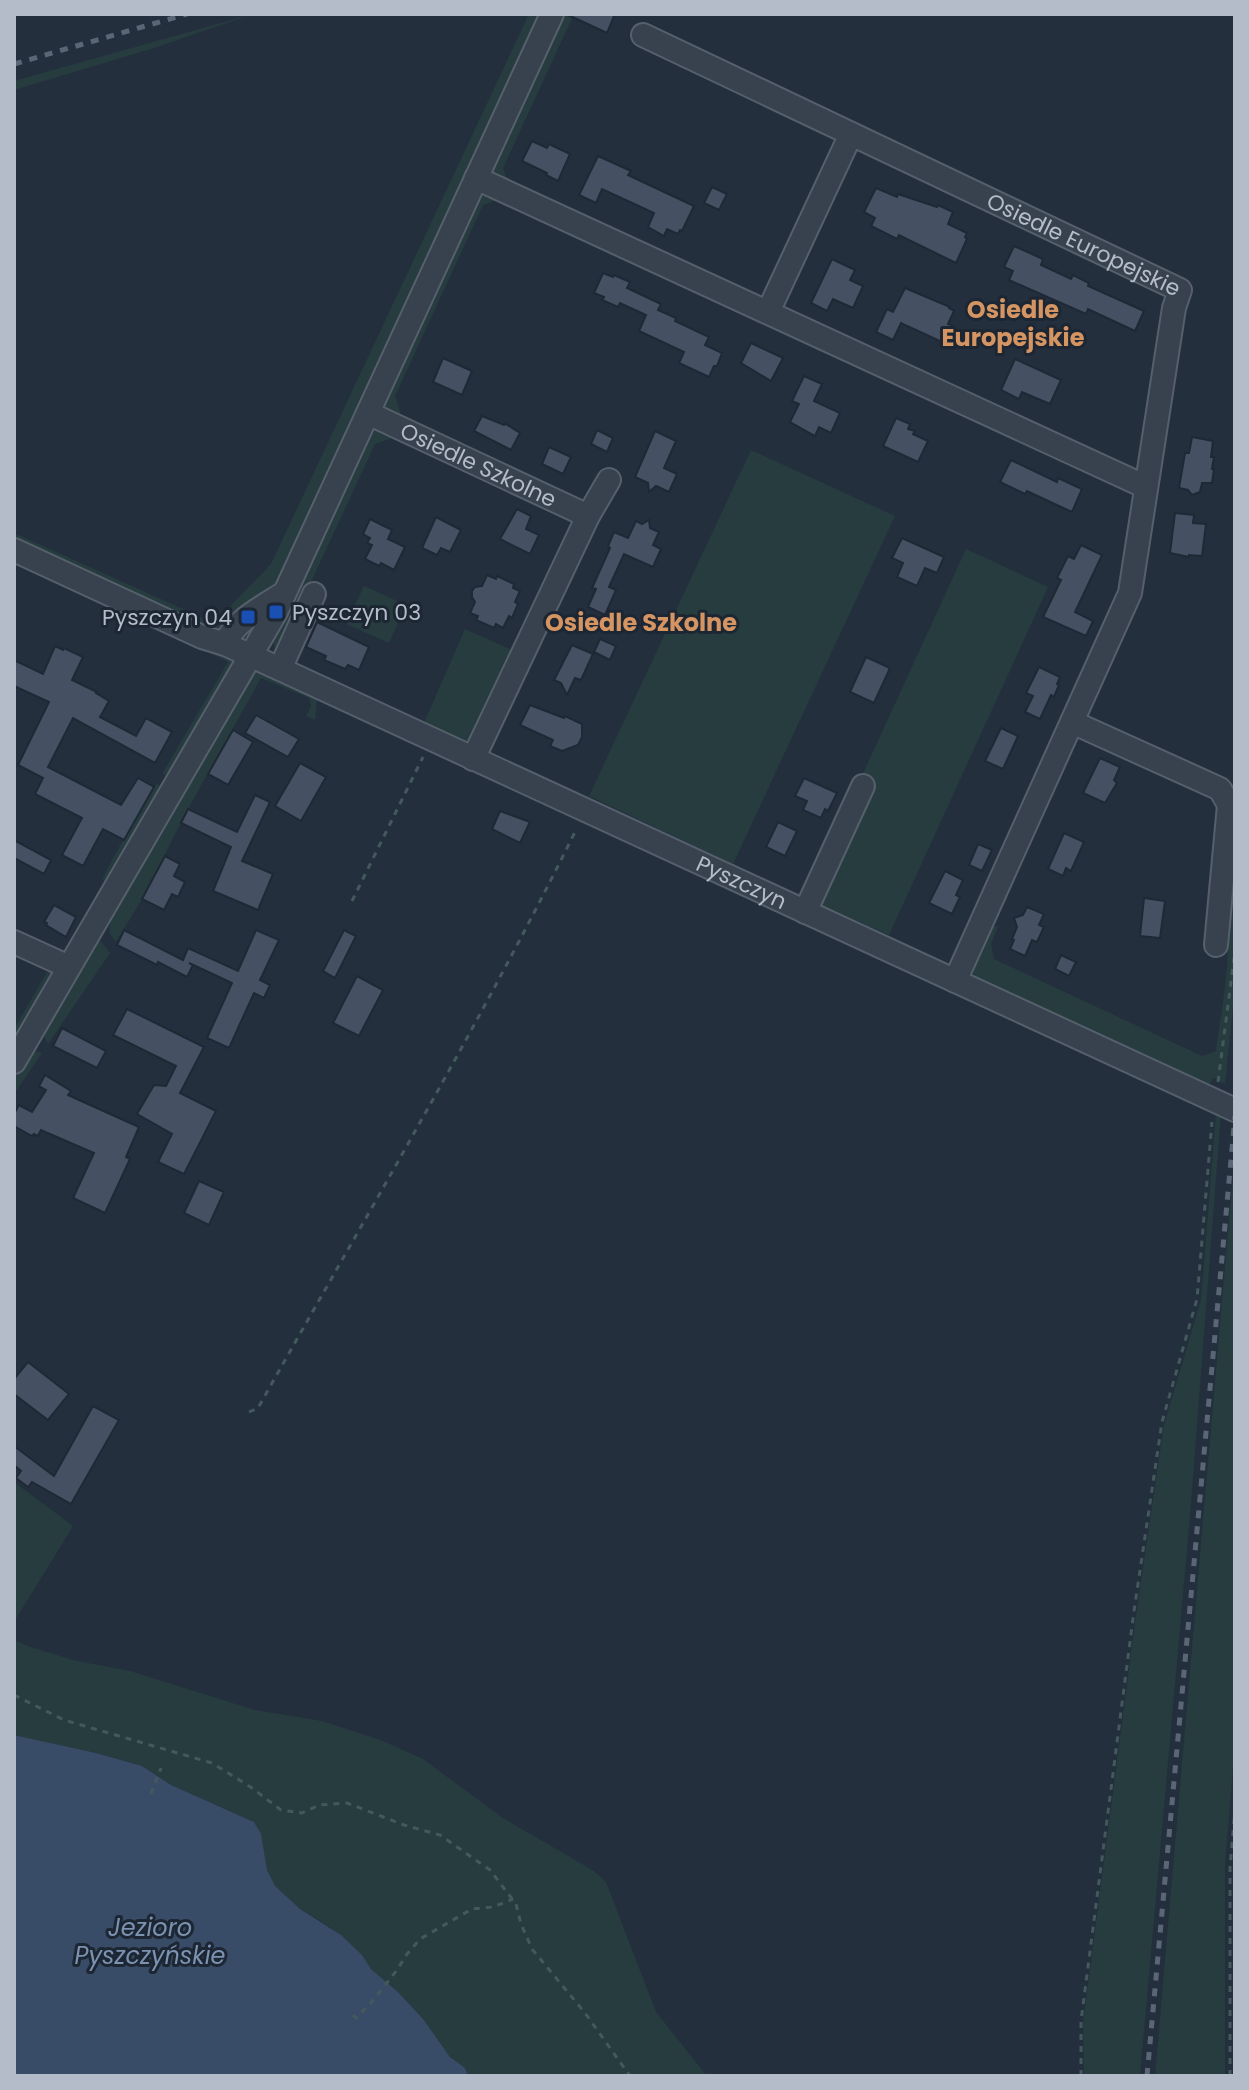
<svg xmlns="http://www.w3.org/2000/svg" width="1249" height="2090" viewBox="0 0 1249 2090" font-family="Poppins,sans-serif">
<style>
.green{fill:#263c3f}
.water{fill:#394c67}
.building{fill:#455162;stroke:#1f2835;stroke-width:2}
.lines{fill:none;stroke-linecap:round;stroke-linejoin:round}
.minor-casing{stroke:#565f6c;stroke-width:26}
.path{stroke:#44595c;stroke-width:3;stroke-dasharray:6 6;stroke-linecap:butt}
.minor{stroke:#38414e;stroke-width:22}
.rail{stroke:#5a6575;stroke-width:5;stroke-dasharray:8 8;stroke-linecap:butt}
.transit-dot{fill:#1a4fb4;stroke:#1d2633;stroke-width:3}
.labels{text-anchor:middle;dominant-baseline:central;stroke-width:6;stroke-linejoin:round;paint-order:stroke}
.street-label{font-size:22px;fill:#b4bcc9;stroke:#1d2633}
.poi-label{font-size:22px;fill:#b4bcc9;stroke:#1d2633;text-anchor:start}
.neighbourhood-label{font-size:24px;font-weight:bold;fill:#d59563;stroke:#1d2633}
.water-label{font-size:24px;font-style:italic;fill:#7c92b1;stroke:#1d2633}
</style>
<rect width="100%" height="100%" fill="#242f3e"/>
<g class="green">
<polygon points="253,14 154,48 14,90 14,81"/>
<polygon points="529,14 544,14 275,587 221,630 210,633 14,541 14,533 214,623 271,564"/>
<polygon points="562,14 574,14 503,168 507,180 504,185 493,177 490,169"/>
<polygon points="483,194 497,200 483,205 395,396 401,414 385,407 386,396 477,196"/>
<polygon points="374,429 392,438 375,444 278,653 272,643 368,430"/>
<polygon points="751,450 895,516 733,864 589,796"/>
<polygon points="966,549 1048,587 889,935 815,902 860,780"/>
<polygon points="364,586 406,605 389,643 346,624"/>
<polygon points="139,618 228,655 233,661 234,669 171,776 162,774 228,662"/>
<polygon points="465,629 512,650 467,743 424,723"/>
<polygon points="255,670 266,670 317,700 315,720 306,716 311,706 309,698 261,678 188,809 142,899 116,942 109,932 111,915"/>
<polygon points="156,784 162,786 163,792 111,883 102,879 137,814"/>
<path d="M1235 831V988L1225 1084 1214 1078 1209 1084 975 977 971 967 991 924 998 927 991 944 994 959 1202 1056 1216 1051C1219 1025 1234 946 1225 926Z"/>
<polygon points="96,935 110,953 48,1044 44,1036 44,1024"/>
<polygon points="50,967 59,973 14,1050 14,1029"/>
<polygon points="36,1051 42,1053 14,1094 14,1075 27,1053"/>
<polygon points="1221,1112 1190,1516 1140,2076 1084,2076 1083,2023 1136,1616 1164,1425 1201,1300 1216,1114"/>
<polygon points="1235,1151 1235,1743 1225,1865 1225,2076 1155,2076"/>
<polygon points="14,1482 73,1526 14,1622"/>
<path d="M14 1640 30 1647 77 1661 130 1671 255 1710 322 1721 383 1741 423 1759 503 1818 594 1871 606 1882 656 2012 707 2076H468C464 2066 455 2062 448 2054 433 2035 420 2015 403 1997 393 1987 380 1979 371 1968 360 1956 351 1943 338 1933 317 1917 290 1907 274 1885 262 1868 267 1844 254 1822L171 1785 142 1766 96 1753 14 1735Z"/>
</g>
<polygon class="water" points="14,1735 96,1753 142,1766 171,1785 254,1822 261,1834 267,1870 275,1886 300,1909 341,1935 362,1955 371,1969 399,1993 423,2019 450,2057 465,2068 468,2076 14,2076"/>
<g class="building">
<polygon points="566,14 615,14 607,33"/>
<polygon points="532,141 547,148 549,144 570,154 558,181 546,175 547,173 522,161"/>
<polygon points="598,156 631,171 628,175 694,206 682,231 680,230 678,234 667,229 664,236 648,227 654,213 602,189 596,203 579,195"/>
<polygon points="712,187 727,194 719,210 704,203"/>
<polygon points="876,188 897,197 898,194 937,207 938,205 953,212 948,224 967,233 965,237 967,239 956,263 899,235 897,239 871,226 875,218 864,212"/>
<polygon points="1014,246 1043,259 1041,265 1071,279 1073,275 1089,283 1088,286 1144,311 1135,331 1088,309 1086,314 1009,280 1013,271 1004,267"/>
<polygon points="832,259 855,270 850,280 863,286 853,308 833,299 827,311 811,303"/>
<polygon points="603,273 613,277 614,275 630,282 627,288 661,304 658,310 676,318 675,321 709,337 705,345 722,353 717,366 714,366 709,377 679,363 684,352 639,331 646,315 620,303 618,307 602,300 604,297 594,293"/>
<polygon points="905,288 950,307 949,308 954,311 948,324 952,325 944,343 901,323 893,340 876,332 887,309 893,312"/>
<polygon points="751,343 783,358 771,381 741,363"/>
<polygon points="443,358 472,371 462,395 433,382"/>
<polygon points="1015,359 1061,380 1050,404 1022,392 1019,399 1001,390"/>
<polygon points="804,376 822,384 814,401 840,413 831,433 819,427 815,436 790,422 799,404 792,401"/>
<polygon points="482,416 504,425 506,424 520,433 511,450 474,431"/>
<polygon points="896,418 910,424 908,429 915,431 913,434 928,441 918,462 883,446"/>
<polygon points="597,430 613,438 607,452 591,444"/>
<polygon points="655,431 676,441 664,468 677,474 669,492 656,486 649,492 648,483 635,477"/>
<polygon points="1192,437 1213,441 1211,457 1214,457 1212,469 1214,469 1212,483 1202,483 1200,492 1192,495 1188,490 1179,488 1185,453 1189,453"/>
<polygon points="549,447 571,457 563,474 542,464"/>
<polygon points="1011,460 1057,482 1058,478 1082,489 1072,512 1027,491 1025,494 1000,482"/>
<polygon points="517,509 531,516 526,529 539,535 530,554 500,539"/>
<polygon points="1175,513 1194,515 1193,523 1206,524 1202,556 1189,555 1189,557 1170,553"/>
<polygon points="436,517 461,530 450,552 441,548 437,555 422,548"/>
<polygon points="370,519 392,530 388,539 405,547 394,570 381,563 379,566 365,559 372,545 367,543 370,538 363,534"/>
<polygon points="649,520 650,528 659,532 653,545 661,549 653,567 624,554 609,587 616,590 605,615 588,607 596,589 592,588 610,548 608,546 614,532 628,538 636,521 642,524"/>
<polygon points="902,538 944,557 937,573 925,568 917,586 897,577 903,563 892,558"/>
<polygon points="1081,545 1102,555 1075,612 1093,621 1086,636 1043,617 1061,580 1057,578 1068,556 1074,559"/>
<polygon points="487,575 496,579 497,576 514,584 513,588 520,591 515,602 518,604 512,618 509,616 503,628 496,624 494,628 476,620 478,616 470,613 475,602 472,597 472,591 475,587 482,586"/>
<polygon points="317,622 369,647 359,670 348,665 345,669 324,660 326,656 306,647"/>
<polygon points="600,639 616,646 610,660 594,652"/>
<polygon points="572,645 593,654 581,680 575,678 567,695 561,683 554,680"/>
<polygon points="55,646 63,650 64,648 83,657 72,680 97,692 96,693 109,701 100,717 136,736 146,718 172,732 155,763 73,718 48,767 121,805 138,778 154,787 124,840 103,829 83,866 62,855 82,818 35,794 43,778 18,765 49,702 14,686 14,660 43,674"/>
<polygon points="866,657 890,668 874,703 850,692"/>
<polygon points="1039,667 1060,677 1057,684 1059,685 1054,697 1051,695 1040,719 1025,712 1033,696 1026,693"/>
<polygon points="530,705 564,718 565,716 582,724 582,737 578,745 562,751 550,746 553,740 520,725"/>
<polygon points="256,715 299,739 288,757 245,733"/>
<polygon points="1001,728 1018,736 1003,769 985,761"/>
<polygon points="233,730 253,742 228,785 208,774"/>
<polygon points="1100,758 1120,767 1114,780 1117,783 1105,803 1083,793"/>
<polygon points="300,763 326,777 301,821 275,806"/>
<polygon points="804,778 837,793 828,811 825,809 821,818 803,810 807,801 795,796"/>
<polygon points="255,795 270,802 242,861 273,874 258,910 213,891 231,847 181,823 188,809 237,832"/>
<polygon points="500,811 530,822 520,843 492,829"/>
<polygon points="778,822 797,831 785,856 766,847"/>
<polygon points="1064,833 1084,842 1071,871 1066,868 1063,876 1048,869"/>
<polygon points="14,840 51,860 44,874 14,858"/>
<polygon points="978,844 992,850 982,871 969,865"/>
<polygon points="165,856 180,864 174,876 185,882 178,897 172,894 164,910 142,899"/>
<polygon points="945,871 963,880 956,895 960,897 952,914 929,903"/>
<polygon points="1144,898 1165,901 1160,938 1140,936"/>
<polygon points="54,905 76,917 66,937 46,925 47,923 44,922"/>
<polygon points="1027,907 1044,914 1039,925 1044,927 1037,942 1032,940 1025,956 1010,949 1014,940 1012,939 1017,927 1014,918 1023,915"/>
<polygon points="124,930 183,960 188,948 238,971 256,930 279,940 260,980 270,985 264,998 254,993 229,1048 207,1038 232,983 189,963 193,965 187,977 158,962 157,965 117,945"/>
<polygon points="344,930 356,936 335,978 323,971"/>
<polygon points="1061,955 1076,962 1069,976 1055,969"/>
<polygon points="357,976 383,990 359,1036 333,1023"/>
<polygon points="127,1009 204,1047 180,1093 216,1111 184,1174 158,1162 172,1134 137,1114 154,1085 166,1086 176,1066 113,1035"/>
<polygon points="62,1028 106,1051 97,1068 53,1046"/>
<polygon points="45,1075 71,1091 68,1095 139,1127 126,1157 130,1159 105,1213 73,1198 94,1153 41,1130 38,1136 34,1134 32,1136 14,1126 14,1114 19,1105 32,1112 46,1090 39,1086"/>
<polygon points="199,1181 224,1192 209,1225 184,1213"/>
<polygon points="28,1362 69,1394 48,1420 14,1394 14,1379"/>
<polygon points="93,1406 119,1420 71,1504 32,1482 28,1487 16,1478 21,1471 14,1465 14,1446 54,1476"/>
</g>
<g class="lines">
<g class="minor-casing">
<g id="minor">
<path id="s1" d="M643 35 1180 290 1174 308 1130 593 955 981"/>
<polyline points="476,178 1146,487"/>
<polyline points="768,312 851,134"/>
<path id="s2" d="M368 413 588 516"/>
<path id="s3" d="M14 550 202 637 225 644 280 669 1235 1110"/>
<path d="M225 644C235 620 263 607 284 593"/>
<polyline points="280,669 314,594"/>
<polyline points="1072,722 1220,789 1229,805 1216,945"/>
<polyline points="473,759 588,516 609,480"/>
<polyline points="805,912 863,786"/>
<polyline points="14,942 69,967"/>
<polyline points="14,1062 276,612 552,14"/>
</g>
</g>
<g class="path">
<polyline points="352,901 423,757"/>
<polyline points="1218,1082 1235,951"/>
<path d="M249 1412 258 1408C366 1216 479 1026 577 828"/>
<polyline points="14,1695 64,1720 212,1763 252,1788 281,1810 302,1813 319,1805 347,1803 404,1825 440,1835 490,1870 516,1904 521,1924 532,1949 585,2013 630,2076"/>
<polyline points="151,1794 161,1768"/>
<polyline points="353,2015 356,2018 371,2003 397,1970 407,1954 420,1939 472,1909 493,1907 513,1899"/>
<polyline points="1081,2076 1081,2021 1134,1611 1162,1422 1197,1299 1212,1122"/>
<polyline points="1230,2076 1230,1867 1235,1809"/>
</g>
<use href="#minor" class="minor"/>
<g class="rail">
<polyline points="14,64 187,14"/>
<polyline points="1147,2076 1235,1116"/>
</g>
</g>
<g class="transit-dot">
<rect x="268" y="604" width="16" height="16" rx="4"/>
<rect x="240" y="609" width="16" height="16" rx="4"/>
</g>
<g class="labels">
<g class="street-label">
<text stroke="none"><textPath href="#s1" startOffset="488">Osiedle Europejskie</textPath></text>
<text stroke="none"><textPath href="#s2" startOffset="122">Osiedle Szkolne</textPath></text>
<text stroke="none"><textPath href="#s3" startOffset="800">Pyszczyn</textPath></text>
</g>
<g class="poi-label">
<text x="292" y="612">Pyszczyn 03</text>
<text x="232" y="617" text-anchor="end">Pyszczyn 04</text>
</g>
<g class="neighbourhood-label">
<text x="1013" y="309">Osiedle<tspan x="1013" dy="28">Europejskie</tspan></text>
<text x="641" y="622">Osiedle Szkolne</text>
</g>
<g class="water-label">
<text x="150" y="1927">Jezioro<tspan x="150" dy="28">Pyszczyńskie</tspan></text>
</g>
</g>
<rect width="1249" height="2090" fill="none" stroke="#b4bcc9" stroke-width="32"/>
</svg>
